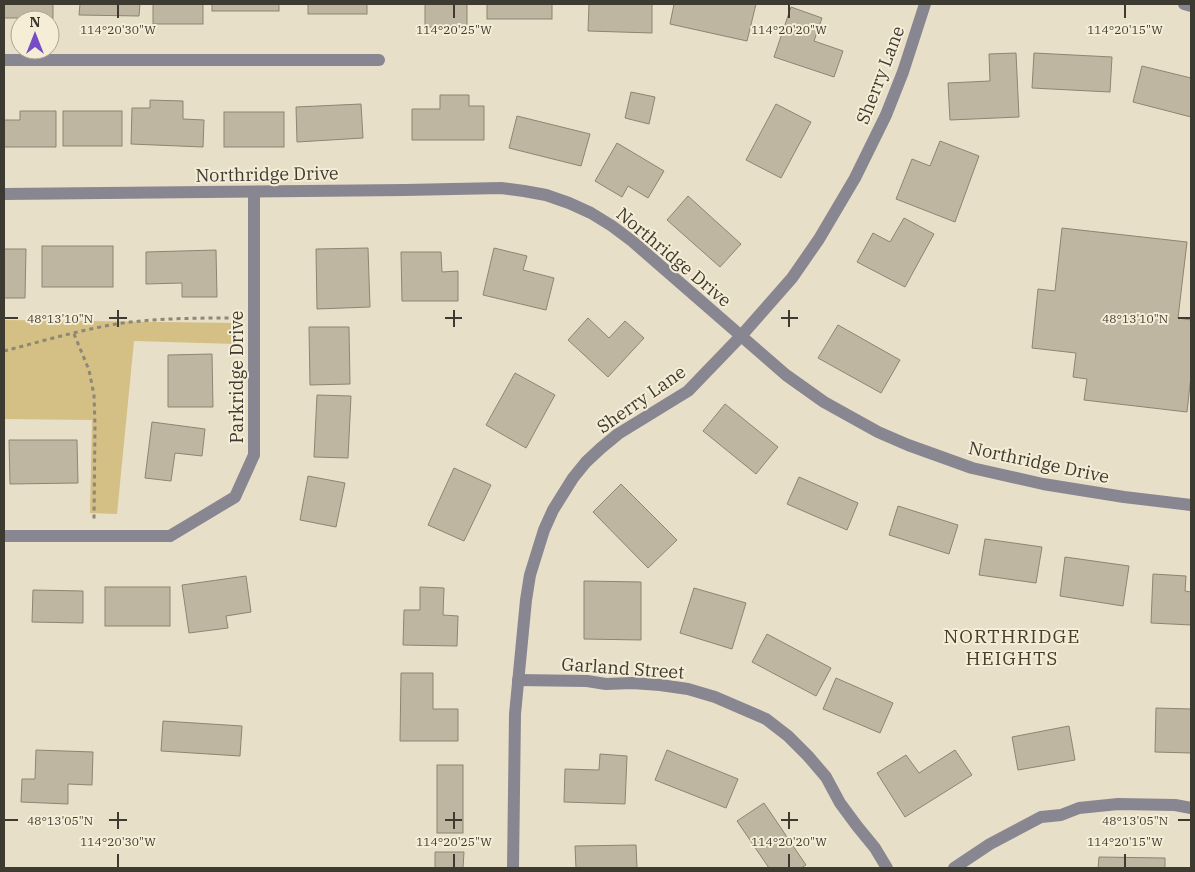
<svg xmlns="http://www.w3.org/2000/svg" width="1195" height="872" viewBox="0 0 1195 872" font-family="'IBM Plex Serif',serif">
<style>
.green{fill:#d4bf84}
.building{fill:#beb6a1;stroke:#8d8571}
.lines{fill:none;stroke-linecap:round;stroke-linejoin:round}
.path{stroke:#8d8778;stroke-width:3;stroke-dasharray:4 4;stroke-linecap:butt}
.minor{stroke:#888690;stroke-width:12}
.ticks{fill:none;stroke:#3d3a31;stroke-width:2}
.labels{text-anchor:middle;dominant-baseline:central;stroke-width:4;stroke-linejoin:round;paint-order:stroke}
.street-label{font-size:18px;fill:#3d3a31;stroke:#f5edd6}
.neighbourhood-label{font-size:19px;letter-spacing:1px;fill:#47402d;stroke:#f5edd6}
.ticks-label{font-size:12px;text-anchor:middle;fill:#3d3a31;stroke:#f5edd6;stroke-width:4;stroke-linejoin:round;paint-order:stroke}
</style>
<rect width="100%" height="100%" fill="#e8dfc9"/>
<polygon class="green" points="4,320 236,323 237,344 134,341 117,514 90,513 92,420 4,419"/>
<g class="building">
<rect x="4" y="4" width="49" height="14"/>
<polygon points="80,4 140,4 139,16 79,15"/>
<rect x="153" y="4" width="50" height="20"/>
<rect x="212" y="4" width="67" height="7"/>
<rect x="308" y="4" width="59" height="10"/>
<polygon points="425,4 467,4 467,28 425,27"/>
<rect x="487" y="4" width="65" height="15"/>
<polygon points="589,4 652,4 652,33 588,31"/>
<polygon points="674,4 756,4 747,41 670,24"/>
<polygon points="791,7 822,18 814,41 843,51 834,77 774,57"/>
<polygon points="1016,53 1019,117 950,120 948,83 990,81 989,54"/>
<polygon points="1034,53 1112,57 1110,92 1032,88"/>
<polygon points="1142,66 1191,78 1191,117 1133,102"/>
<polygon points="631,92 655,97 649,124 625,118"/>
<polygon points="440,95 469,95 469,106 484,106 484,140 412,140 412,109 440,109"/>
<polygon points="150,100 183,101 183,119 204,120 203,147 131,144 132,108 150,108"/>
<polygon points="361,104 363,138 297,142 296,107"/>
<polygon points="776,104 811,122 781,178 746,160"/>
<polygon points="20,111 56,111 56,147 4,147 4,120 20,120"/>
<rect x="63" y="111" width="59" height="35"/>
<rect x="224" y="112" width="60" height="35"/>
<polygon points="517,116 590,134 581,166 509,148"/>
<polygon points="940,141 979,156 955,222 896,199 912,159 930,166"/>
<polygon points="617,143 664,171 648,198 628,186 622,197 595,181"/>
<polygon points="688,196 741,244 720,267 667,220"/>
<polygon points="904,218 934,234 905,287 857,262 873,233 890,242"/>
<polygon points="1062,228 1187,242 1178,318 1191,320 1191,376 1187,412 1084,400 1087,379 1073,377 1076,353 1032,348 1038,289 1055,291"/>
<rect x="42" y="246" width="71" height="41"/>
<polygon points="368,248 370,307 317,309 316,249"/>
<polygon points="494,248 527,256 523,270 554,278 546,310 483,295"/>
<polygon points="4,249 26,249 25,298 4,298"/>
<polygon points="216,250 217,297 182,297 182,283 146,284 146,252"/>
<polygon points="401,252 441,252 442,272 458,271 458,301 402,301"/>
<polygon points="588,318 609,338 625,321 644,338 608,377 568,340"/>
<polygon points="838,325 900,360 881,393 818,358"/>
<polygon points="309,327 349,327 350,384 310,385"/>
<polygon points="212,354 213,407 168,407 168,355"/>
<polygon points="515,373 555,395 526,448 486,425"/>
<polygon points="317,395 351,396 348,458 314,457"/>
<polygon points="725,404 778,447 756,474 703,431"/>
<polygon points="152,422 205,429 202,456 175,453 171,481 145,478"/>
<polygon points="9,440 77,440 78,483 10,484"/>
<polygon points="454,468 491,485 464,541 428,525"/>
<polygon points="308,476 345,483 336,527 300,520"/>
<polygon points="799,477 858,503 847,530 787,504"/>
<polygon points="621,484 677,540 648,568 593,512"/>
<polygon points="898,506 958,525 949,554 889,535"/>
<polygon points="985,539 1042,547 1036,583 979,575"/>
<polygon points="1065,557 1129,566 1123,606 1060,596"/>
<polygon points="1153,574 1186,576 1185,591 1191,592 1191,625 1151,623"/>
<polygon points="246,576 251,612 226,616 228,628 189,633 182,585"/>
<polygon points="584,581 641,582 641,640 584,639"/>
<rect x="105" y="587" width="65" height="39"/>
<polygon points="420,587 444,588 443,615 458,616 457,646 403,645 404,610 420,610"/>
<polygon points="694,588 746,603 732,649 680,633"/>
<polygon points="33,590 83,591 83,623 32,622"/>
<polygon points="767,634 831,668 816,696 752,662"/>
<polygon points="401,673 433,673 433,709 458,709 458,741 400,741"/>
<polygon points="836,678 893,703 880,733 823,709"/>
<polygon points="1156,708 1191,709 1191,753 1155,752"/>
<polygon points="163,721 242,726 240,756 161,751"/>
<polygon points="1069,726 1075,760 1018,770 1012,737"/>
<polygon points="36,750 93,752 92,785 68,784 68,804 21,802 22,779 35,779"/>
<polygon points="667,750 738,779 726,808 655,780"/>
<polygon points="955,750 972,775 905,817 877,773 906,755 919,773"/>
<polygon points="600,754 627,756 625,804 564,802 565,769 599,770"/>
<rect x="437" y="765" width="26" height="68"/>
<polygon points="764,803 806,865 801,868 769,868 737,821"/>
<polygon points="636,845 637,868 576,868 575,846"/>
<polygon points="435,852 464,852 463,868 435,868"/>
<polygon points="1099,857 1165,858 1165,868 1098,868"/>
</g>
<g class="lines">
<g class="path">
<polyline points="74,334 89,370 94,395 95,425 94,519"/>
<path d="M4 351C43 341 83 329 123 323 161 318 199 318 237 318"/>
</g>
<g class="minor">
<polyline points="1184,4 1191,6"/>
<polyline points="4,60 379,60"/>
<polyline points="4,194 405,190 501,188 524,191 546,195 569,203 591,213 612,226 632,241 786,375 824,402 878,432 908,445 972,468 1043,484 1124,497 1191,505"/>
<polyline points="4,536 170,536 235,497 254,455 254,192"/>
<polyline points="518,680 587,681 606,684 632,683 660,685 688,689 715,697 766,719 788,736 808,756 826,777 840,803 857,826 875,848 887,868"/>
<polyline points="513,868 515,714 526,600 530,575 544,530 553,510 573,478 586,462 601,448 618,434 688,391 741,336 792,278 819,239 855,178 886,115 903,72 925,4"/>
<polyline points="954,868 990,844 1041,817 1061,815 1079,808 1118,804 1175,805 1191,808"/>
</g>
</g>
<path class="ticks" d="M118 5V18M454 5V18M789 5V18M1125 5V18M118 310V327M454 310V327M789 310V327M5 318H18M109 318H127M445 318H462M781 318H798M1178 318H1190M118 812V829M454 812V829M789 812V829M5 820H18M109 820H127M445 820H462M781 820H798M1178 820H1190M118 854V867M454 854V867M789 854V867M1125 854V867"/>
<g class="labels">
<g class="street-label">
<text transform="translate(880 75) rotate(-69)">Sherry Lane</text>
<text transform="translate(267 174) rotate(-1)">Northridge Drive</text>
<text transform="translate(674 257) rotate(40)">Northridge Drive</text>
<text transform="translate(236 377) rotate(-90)">Parkridge Drive</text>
<text transform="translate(641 399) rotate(-35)">Sherry Lane</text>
<text transform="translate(1039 462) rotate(12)">Northridge Drive</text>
<text transform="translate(623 668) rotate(4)">Garland Street</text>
</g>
<g class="neighbourhood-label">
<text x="1012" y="636">NORTHRIDGE<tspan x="1012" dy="22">HEIGHTS</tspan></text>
</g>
</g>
<g class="ticks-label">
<text x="118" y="34">114°20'30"W</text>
<text x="454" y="34">114°20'25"W</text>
<text x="789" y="34">114°20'20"W</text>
<text x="1125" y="34">114°20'15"W</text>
<text x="60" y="323">48°13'10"N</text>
<text x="1135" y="323">48°13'10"N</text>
<text x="60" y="825">48°13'05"N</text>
<text x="1135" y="825">48°13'05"N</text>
<text x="118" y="846">114°20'30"W</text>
<text x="454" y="846">114°20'25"W</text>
<text x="789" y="846">114°20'20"W</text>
<text x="1125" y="846">114°20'15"W</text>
</g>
<rect width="1195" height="872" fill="none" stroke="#3d3a31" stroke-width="10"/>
<g transform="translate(35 35)"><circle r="24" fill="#f5edd6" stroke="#aba594"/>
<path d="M0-4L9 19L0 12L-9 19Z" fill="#774dc6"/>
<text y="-8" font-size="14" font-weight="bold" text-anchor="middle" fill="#3d3a31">N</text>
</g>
</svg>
